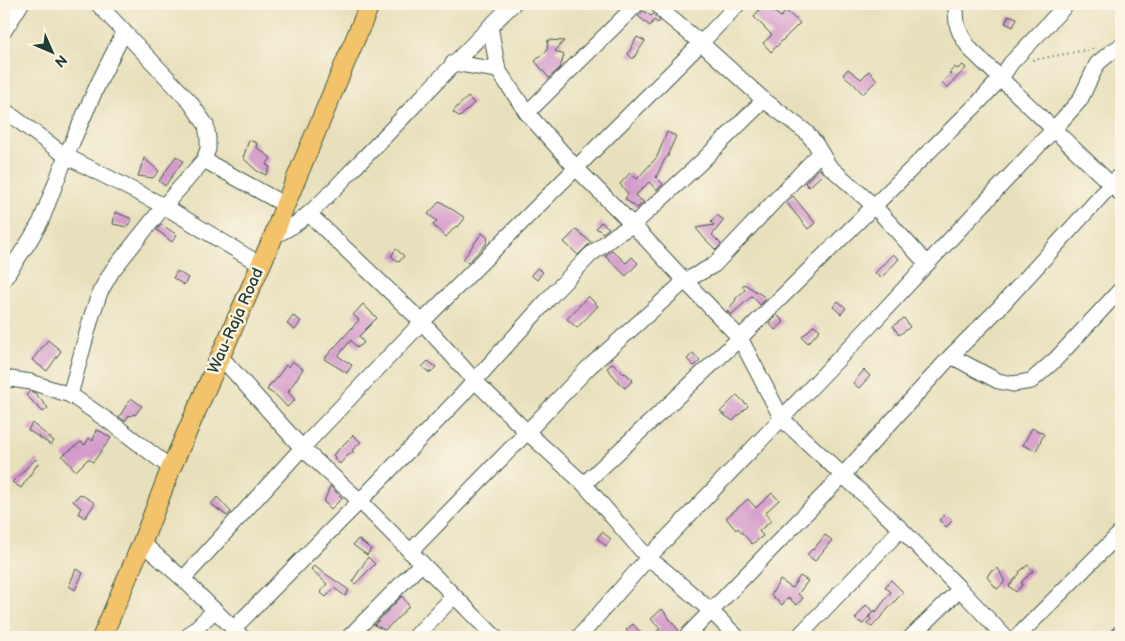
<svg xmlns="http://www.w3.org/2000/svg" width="1125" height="641" viewBox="0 0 1125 641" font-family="'Balsamiq Sans',sans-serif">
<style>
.building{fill:#d294ca}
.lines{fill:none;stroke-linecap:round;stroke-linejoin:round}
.minor-casing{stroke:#3d5548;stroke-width:17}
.major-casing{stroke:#3d5548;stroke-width:21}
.path{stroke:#3d5548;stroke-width:2;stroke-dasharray:1 4;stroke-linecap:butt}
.minor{stroke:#fff;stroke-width:15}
.major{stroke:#f2c36a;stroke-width:19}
.labels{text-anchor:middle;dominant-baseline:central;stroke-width:5;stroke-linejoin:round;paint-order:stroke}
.street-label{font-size:16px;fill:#1f3d34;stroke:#fcf5e5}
</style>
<rect width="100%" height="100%" fill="#fcf5e5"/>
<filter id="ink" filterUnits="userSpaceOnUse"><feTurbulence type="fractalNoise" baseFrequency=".02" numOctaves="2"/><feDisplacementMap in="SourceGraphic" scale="10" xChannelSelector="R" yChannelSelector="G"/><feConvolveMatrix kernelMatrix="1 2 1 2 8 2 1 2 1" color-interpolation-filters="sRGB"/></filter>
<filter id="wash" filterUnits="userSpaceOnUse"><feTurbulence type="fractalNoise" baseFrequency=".0096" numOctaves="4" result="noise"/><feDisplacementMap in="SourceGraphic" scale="20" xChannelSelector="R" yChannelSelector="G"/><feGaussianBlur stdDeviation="1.12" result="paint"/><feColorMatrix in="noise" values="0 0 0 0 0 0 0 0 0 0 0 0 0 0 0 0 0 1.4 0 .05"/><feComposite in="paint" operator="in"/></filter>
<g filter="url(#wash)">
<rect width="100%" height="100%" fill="#e8e0bc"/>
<g id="blocks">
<g class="building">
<polygon points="763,4 781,17 786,11 800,23 771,52 763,43 772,35 754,17"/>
<polygon points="644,11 651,16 653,14 660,21 658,23 654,20 650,26 638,16"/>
<polygon points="1009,15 1017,18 1013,27 1005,23"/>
<polygon points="637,37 645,41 633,59 628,54"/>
<polygon points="548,40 564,41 555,51 564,55 560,68 549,78 535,61 547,50"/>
<polygon points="963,65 966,68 947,88 942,82 951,74 949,73 955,67 957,69"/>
<polygon points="848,69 861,79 869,71 877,80 863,94 852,82 843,75"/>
<polygon points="468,97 474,103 460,117 453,112 457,107"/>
<polygon points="667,132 676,136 668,154 669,155 665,159 656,177 663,184 657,190 649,182 635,196 644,202 637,208 625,199 628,194 620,184 630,173 637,179 657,157"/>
<polygon points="249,140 257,143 256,147 271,158 266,165 270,167 266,175 257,171 243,158"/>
<polygon points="176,156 183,161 165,186 159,181"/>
<polygon points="144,158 159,171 153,178 138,176"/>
<polygon points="819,168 823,174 809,187 805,183"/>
<polygon points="793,196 815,223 808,229 786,202"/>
<polygon points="440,201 465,218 458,227 456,226 446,237 433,225 437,221 428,214"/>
<polygon points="115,212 132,219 127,227 113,224"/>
<polygon points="717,215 724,220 712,235 721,244 716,250 704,238 696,228 714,225 711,222"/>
<polygon points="601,222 609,228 603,233 596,228"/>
<polygon points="161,224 177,235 172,242 157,230"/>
<polygon points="576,230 591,242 578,255 564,242"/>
<polygon points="482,233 488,238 486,244 468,263 463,259"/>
<polygon points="396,249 404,256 399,262 391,256"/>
<polygon points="612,250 626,263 632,257 638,263 626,276 605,256"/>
<polygon points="893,254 899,259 881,278 875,273"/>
<polygon points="537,268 543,272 537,280 531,275"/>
<polygon points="177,271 188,278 184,285 173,278"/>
<polygon points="744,284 762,295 766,299 760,305 752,296 731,315 727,311 736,300 735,299 745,290 742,286"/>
<polygon points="588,296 598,306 577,328 567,319"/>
<polygon points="838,301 846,308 841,314 833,307"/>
<polygon points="363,304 377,318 359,336 364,343 357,348 351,340 338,356 352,365 347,373 324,359 359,320 353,315"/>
<polygon points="777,315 784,322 775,330 769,323"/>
<polygon points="293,316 301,321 295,330 287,324"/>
<polygon points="904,318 910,327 899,335 893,326"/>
<polygon points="814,325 820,330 808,343 802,337"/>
<polygon points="48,340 61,351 47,371 32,360"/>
<polygon points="693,353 700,361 694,366 687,359"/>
<polygon points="292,361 303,369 288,392 295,400 287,407 277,396 267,390 271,383 273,383 286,365 288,367"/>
<polygon points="428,361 436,367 430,373 422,367"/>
<polygon points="613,363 624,374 625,373 633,380 625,388 618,382 618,381 607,368"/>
<polygon points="864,370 870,376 859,388 853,383"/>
<polygon points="30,391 35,393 48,408 43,412 26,395"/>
<polygon points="737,395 748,406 733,421 720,412"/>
<polygon points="131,398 142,406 135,415 133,414 131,416 129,415 125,421 119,417"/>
<polygon points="32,423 54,441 51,445 28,430"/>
<polygon points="1032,428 1044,434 1036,451 1023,445"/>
<polygon points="96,430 102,432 111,438 93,462 88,459 76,471 62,456 81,442 85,445 89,438 93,441"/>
<polygon points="353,435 361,442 352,450 354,452 347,456 340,464 334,459 335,457 333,455"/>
<polygon points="36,459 39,462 21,488 12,482"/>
<polygon points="330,486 342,498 331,509 324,502"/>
<polygon points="772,493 779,500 765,513 771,521 759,531 763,536 752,544 738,528 736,530 726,518 748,499 756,508"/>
<polygon points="80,494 95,503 85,518 78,513 81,508 73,501"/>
<polygon points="217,497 231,512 227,516 211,504"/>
<polygon points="945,514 952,521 946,527 939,520"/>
<polygon points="602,532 611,539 606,546 597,538"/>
<polygon points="825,535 832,540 815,561 807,555 812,549 813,550"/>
<polygon points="358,539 371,549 367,555 353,545"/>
<polygon points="368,557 375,564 355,584 352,582"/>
<polygon points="1028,565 1033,571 1022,581 1022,585 1016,592 1009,586 1020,573 1019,572"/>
<polygon points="314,566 349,590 345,596 334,588 326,597 320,592 327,584 311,569"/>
<polygon points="998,568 1004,580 1004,583 997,589 987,577 990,572"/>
<polygon points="76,569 83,573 75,590 69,586"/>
<polygon points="800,576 808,581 798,594 803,598 797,605 788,598 782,605 771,595 780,580 792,588"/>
<polygon points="891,580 903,592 872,627 867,624 871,619 869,617 875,610 876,612 891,592 885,587"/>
<polygon points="402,596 409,606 399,617 385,630 374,625"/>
<polygon points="866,605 873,611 863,624 855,619"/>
<polygon points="662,609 679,631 677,637 649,637 660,629 651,619"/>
<polygon points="633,624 644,637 632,637 626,630"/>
</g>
</g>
</g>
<g filter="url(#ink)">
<use href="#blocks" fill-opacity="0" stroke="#3d5548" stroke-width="1"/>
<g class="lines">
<g class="minor-casing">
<g id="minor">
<polyline points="657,4 667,15 701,43 764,100 806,132 815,143 829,166 874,206 927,264"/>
<path d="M956 4C956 27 957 30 970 49L1121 194"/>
<polyline points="490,26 498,70 527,113 576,168 633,225 685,281 740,338 782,419 901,529 960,589 1005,637"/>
<polyline points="4,31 21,4"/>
<polyline points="453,63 498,70"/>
<polyline points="4,110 66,156 164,206 261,265"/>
<polyline points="527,113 637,4"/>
<polyline points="204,160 285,205"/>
<polyline points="309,214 422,322 475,381 527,432 584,484 648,558 664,570 711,611 737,637"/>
<path d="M274 235C304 226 339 183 361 161 412 109 460 55 513 4"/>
<polyline points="4,279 30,240 41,221 66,156 98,84 124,32"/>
<polyline points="220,356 302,448 360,501 495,637"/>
<polyline points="951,356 998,381 1013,384 1031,381 1055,360 1121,289"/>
<polyline points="4,378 31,382 70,395 75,398 117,427 171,468"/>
<polyline points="70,395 92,315 100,292 112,271 164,206 204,160 208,149 208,138 206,125 190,102 98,4"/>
<polyline points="584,484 740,338 874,206 978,103 1001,78 1011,63 1067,4"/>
<polyline points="142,543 183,579 242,637"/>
<polyline points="410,552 527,432 588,368 685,281 714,265 820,153"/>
<polyline points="183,579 302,448 422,322 701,43 738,4"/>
<polyline points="234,628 360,501 461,396 551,296 590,255 617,234 633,225 698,165 764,100"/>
<polyline points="187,637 215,610"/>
<polyline points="349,637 422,563"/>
<polyline points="415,637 454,596"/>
<polyline points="579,637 648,558 867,329 927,264 1054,129 1080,100 1097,64 1111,52 1121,46"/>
<polyline points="686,637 843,475 951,356 999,308 1121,174"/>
<polyline points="798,637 901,529"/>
<polyline points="911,637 960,589"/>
<polyline points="1017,637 1121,532"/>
<polyline points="1116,637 1121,632"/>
</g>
</g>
<g class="major-casing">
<polyline id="major" points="102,637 142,543 171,468 274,235 285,205 370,4"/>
</g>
<polyline class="path" points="1033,60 1097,48"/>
<use href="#minor" class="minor"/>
<use href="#major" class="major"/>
</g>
</g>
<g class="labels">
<g class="street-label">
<text transform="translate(236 321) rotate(-66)">Wau-Raja Road</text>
</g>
</g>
<rect width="1125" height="641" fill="none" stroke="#fcf5e5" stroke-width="20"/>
<g transform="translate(52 52) rotate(135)" stroke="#fcf5e5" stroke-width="4" paint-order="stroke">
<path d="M0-4L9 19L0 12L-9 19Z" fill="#1f3d34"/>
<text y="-8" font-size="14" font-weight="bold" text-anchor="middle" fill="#1f3d34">N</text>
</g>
</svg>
